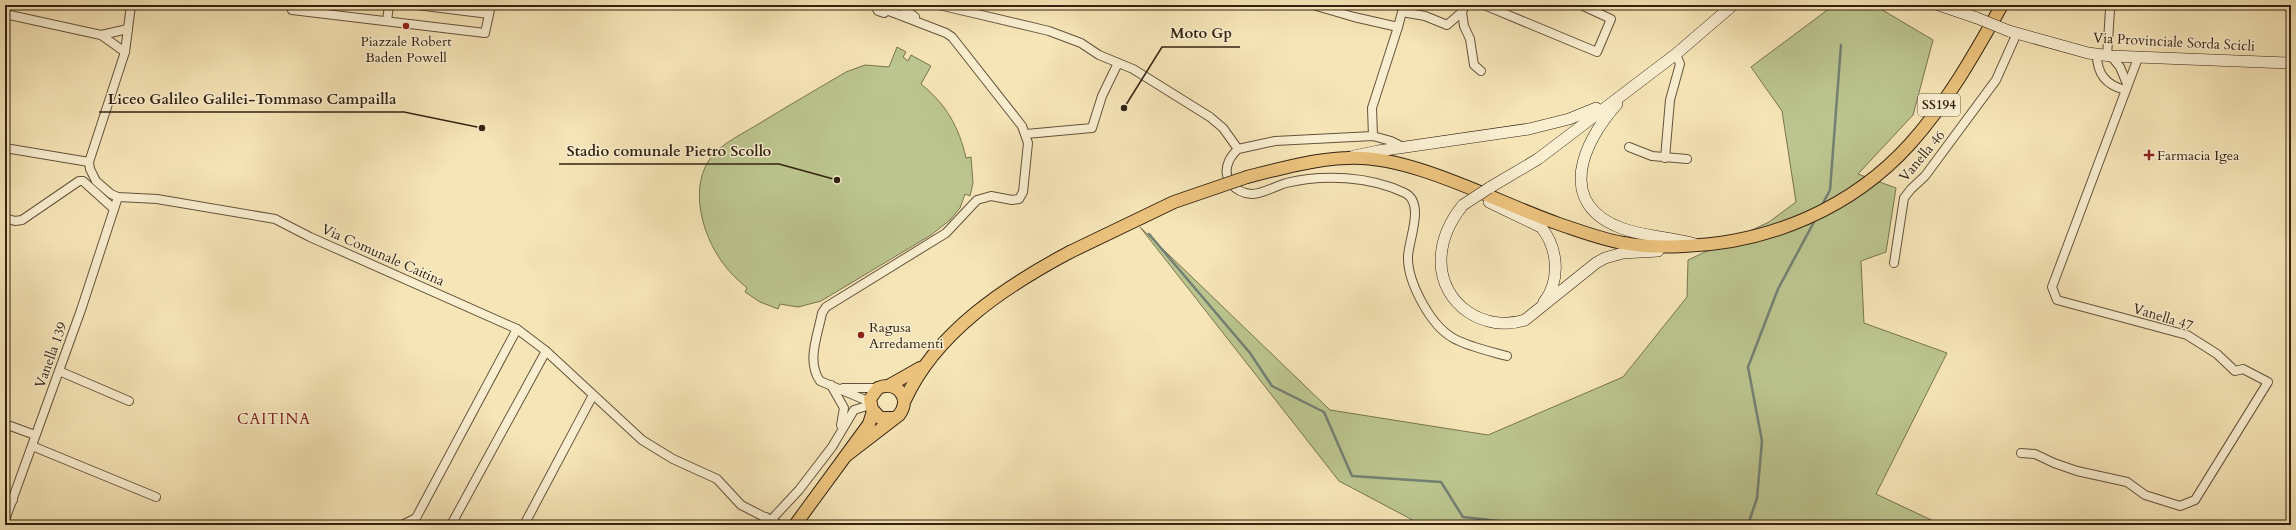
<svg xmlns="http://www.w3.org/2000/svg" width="2296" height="530" viewBox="0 0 2296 530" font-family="Cardo,serif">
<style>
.green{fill:#bcc58f;stroke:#787450}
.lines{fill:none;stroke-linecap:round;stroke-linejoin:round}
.stream{stroke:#738073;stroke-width:2.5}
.minor-casing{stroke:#64533a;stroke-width:10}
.secondary-casing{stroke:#332210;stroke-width:12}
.primary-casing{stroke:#332210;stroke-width:14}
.minor{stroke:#f9eed0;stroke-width:8}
.secondary{stroke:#f9eed0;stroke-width:11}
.primary{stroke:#ebc27c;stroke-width:12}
.secondary-bridge-casing{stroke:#332210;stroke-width:12;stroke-linecap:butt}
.primary-bridge-casing{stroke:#332210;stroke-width:14;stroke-linecap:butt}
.secondary-bridge{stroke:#f9eed0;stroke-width:11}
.primary-bridge{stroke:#ebc27c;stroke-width:12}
.poi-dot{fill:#8f2418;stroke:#f9eed0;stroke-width:1.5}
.labels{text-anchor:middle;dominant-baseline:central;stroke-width:3;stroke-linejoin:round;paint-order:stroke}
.shield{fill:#f9eed0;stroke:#6e5f4a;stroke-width:1}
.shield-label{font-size:13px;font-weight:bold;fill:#332210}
.poi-label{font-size:14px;fill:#332210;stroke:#f9eed0;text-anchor:start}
.street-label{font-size:14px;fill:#332210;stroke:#f9eed0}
.neighbourhood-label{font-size:15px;letter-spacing:1px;fill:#7a1f14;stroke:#f9eed0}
.leader{fill:none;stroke:#332210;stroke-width:1.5}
.callout-dot{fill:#332210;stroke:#f9eed0;stroke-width:1.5}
.callout-label{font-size:15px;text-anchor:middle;font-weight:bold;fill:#332210;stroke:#f9eed0;stroke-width:3;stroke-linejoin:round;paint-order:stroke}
</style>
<rect width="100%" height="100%" fill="#f6e5b7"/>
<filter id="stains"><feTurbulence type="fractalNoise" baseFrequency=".005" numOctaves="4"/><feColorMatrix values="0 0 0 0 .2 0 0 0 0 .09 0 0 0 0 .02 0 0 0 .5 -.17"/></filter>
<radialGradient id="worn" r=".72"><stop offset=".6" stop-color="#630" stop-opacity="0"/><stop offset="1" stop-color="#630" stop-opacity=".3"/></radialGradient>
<g class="green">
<polygon points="1834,5 1874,5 1933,40 1913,115 1858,174 1896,188 1886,252 1861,261 1864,323 1947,353 1876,494 1942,525 1422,525 1339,481 1140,227 1330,410 1488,435 1623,377 1687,297 1688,260 1769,222 1796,202 1782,111 1751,67"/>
<path d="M897 47 906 52 903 57 908 61 911 55 931 66 921 84C946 104 959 127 966 158L971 157 973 183 970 196 965 194 960 208 950 220 931 235 821 301 798 307 780 304 778 309 760 302 745 292 747 288C738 280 729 272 722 262 702 234 688 186 712 156 724 142 744 133 760 123 788 106 817 89 846 72L865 65 889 67Z"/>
</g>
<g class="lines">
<g class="stream">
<polyline points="1822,205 1830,190 1841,45"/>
<polyline points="1149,234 1250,353 1272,386 1324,412 1352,476 1441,482 1463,517 1536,525"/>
<polyline points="1748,525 1757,498 1762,441 1748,367 1778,289 1815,220"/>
</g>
<g class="minor-casing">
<g id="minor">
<polyline points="131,5 125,52 89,162 90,169 96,181 111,194 118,197 157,199 275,219 310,237 517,329 546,351 642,440 673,459 717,479 741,505 780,525"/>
<polyline points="292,5 292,10 485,33 491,5"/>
<polyline points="417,5 489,14"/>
<polyline points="875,5 878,11 884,13 890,9 891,5"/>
<polyline points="899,5 915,17"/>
<polyline points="939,5 1049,31 1081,43 1099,55 1133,69 1210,117 1223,128 1238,149"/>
<polyline points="1313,5 1354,17 1398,27 1402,12 1425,16 1447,25 1462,12 1465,5"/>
<polyline points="1484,5 1597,52 1611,19 1581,5"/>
<polyline points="1462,12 1464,26 1470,39 1474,65 1481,71"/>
<polyline points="5,14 101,35 125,52"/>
<polyline points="387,21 389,5"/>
<polyline points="101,35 128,29"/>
<path d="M2097 55C2097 74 2106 85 2125 90"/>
<polyline points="2107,56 2110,10"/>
<polyline points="2111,56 2120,67 2127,84"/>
<polyline points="1026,134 1092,128 1102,96 1118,63"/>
<polyline points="1373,136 1372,108 1398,27"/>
<path d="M1403 147 1391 141 1373 136 1275 141 1238 149C1235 152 1231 156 1229 161 1221 178 1235 193 1252 194 1262 194 1276 186 1286 183 1323 174 1370 176 1405 193 1425 203 1409 239 1408 256 1407 281 1430 325 1453 338 1469 347 1489 351 1507 356"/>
<polyline points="1629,147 1652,156 1687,159"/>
<polyline points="5,148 89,162"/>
<polyline points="1665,158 1670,100 1680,64 1676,54"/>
<polyline points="5,218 15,221 22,220 79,181 83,181 114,209"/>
<polyline points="1894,263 1904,198 1911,189 1925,176 1996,80 2017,33"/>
<polyline points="59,371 129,401"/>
<polyline points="831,385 844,408 841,425"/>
<polyline points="843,388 878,388"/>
<path d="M870 402 820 381C806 361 818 335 822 313L826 307 946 233 977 200 991 196 1012 200 1019 199 1023 192 1028 143 1022 126 952 37 946 33 889 11"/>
<polyline points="5,424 35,435"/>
<polyline points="32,446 156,497"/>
<polyline points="2021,453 2035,454 2054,463 2077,471 2127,482 2145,495 2180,506 2195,500 2268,382 2243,369 2235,371 2217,354 2187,335 2057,300 2052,287 2138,58"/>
<polyline points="5,497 13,500"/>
<polyline points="5,520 81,310 118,197"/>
<polyline points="771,520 799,490 832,447 854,410 870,405"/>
<polyline points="402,525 416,518 517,329"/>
<polyline points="451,525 546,351"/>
<polyline points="524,525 593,395"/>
<polyline points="762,525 766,517"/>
</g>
</g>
<g class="secondary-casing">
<g id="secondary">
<polyline points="1939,5 1977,18"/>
<polyline points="2009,31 2088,53 2111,56 2291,63"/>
<path d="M1617 104C1583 142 1555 203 1621 228 1645 237 1671 237 1695 244"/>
<polyline points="1354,156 1378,151 1529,129 1569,119 1596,108"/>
<polyline points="1489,188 1538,159 1676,54 1733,5"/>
<path d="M1489 202 1541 227C1558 248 1561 280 1544 302"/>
<path d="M1463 205C1450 221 1441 239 1441 261 1441 305 1485 333 1525 320L1596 263 1605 258 1623 253 1658 251"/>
</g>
</g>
<g class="primary-casing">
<g id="primary">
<path d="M1247 177C1278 169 1315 159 1347 158 1411 154 1498 203 1559 224 1580 231 1601 239 1623 243 1643 247 1664 247 1684 246 1770 243 1852 208 1910 144 1947 103 1975 53 2002 5"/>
<polyline points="890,385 920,368"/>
<path d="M905 400C936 332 1006 286 1070 252"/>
<path d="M847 455 899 415C912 398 897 380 878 388L870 399 872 409 880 418H895"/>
<polyline points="795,525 869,424 873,411"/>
</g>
</g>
<use href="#minor" class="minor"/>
<use href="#secondary" class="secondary"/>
<use href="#primary" class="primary"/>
<g class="secondary-bridge-casing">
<g id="secondary-bridge">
<polyline points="1977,18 2009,31"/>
<polyline points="1463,205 1489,188"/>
</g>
</g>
<g class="primary-bridge-casing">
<polyline id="primary-bridge" points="1070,252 1174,202 1247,177"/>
</g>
<use href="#secondary-bridge" class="secondary-bridge"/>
<use href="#primary-bridge" class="primary-bridge"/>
</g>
<g class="poi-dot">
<circle cx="406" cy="26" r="4"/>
<path d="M2147 149h4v4h4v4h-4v4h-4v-4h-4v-4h4z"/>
<circle cx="861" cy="335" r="4"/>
</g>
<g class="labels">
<rect class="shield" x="1918" y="94" width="42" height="22" rx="3"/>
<g class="shield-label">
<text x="1939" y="105">SS194</text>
</g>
<g class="poi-label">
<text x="406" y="41" text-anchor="middle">Piazzale Robert<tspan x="406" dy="16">Baden Powell</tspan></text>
<text x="2157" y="155">Farmacia Igea</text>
<text x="869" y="327">Ragusa<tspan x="869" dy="16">Arredamenti</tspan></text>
</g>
<g class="street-label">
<text transform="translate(2174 42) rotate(3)">Via Provinciale Sorda Scicli</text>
<text transform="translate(1922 156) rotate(-50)">Vanella 46</text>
<text transform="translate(383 255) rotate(24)">Via Comunale Caitina</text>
<text transform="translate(2163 317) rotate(17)">Vanella 47</text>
<text transform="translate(51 355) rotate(-70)">Vanella 139</text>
</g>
<g class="neighbourhood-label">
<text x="274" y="419">CAITINA</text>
</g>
</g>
<path class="leader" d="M1124 108L1162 47H1240M482 128L404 112H99M837 180L779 164H559"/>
<g class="callout-dot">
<circle cx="1124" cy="108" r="4"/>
<circle cx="482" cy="128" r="4"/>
<circle cx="837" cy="180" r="4"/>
</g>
<g class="callout-label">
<text x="1201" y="38">Moto Gp</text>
<text x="252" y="104">Liceo Galileo Galilei-Tommaso Campailla</text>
<text x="669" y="156">Stadio comunale Pietro Scollo</text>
</g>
<rect width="2296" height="530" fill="none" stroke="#f6e5b7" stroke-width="20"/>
<rect x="6" y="6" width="2284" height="518" fill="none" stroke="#332210" stroke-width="2"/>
<rect x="10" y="10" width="2276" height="510" fill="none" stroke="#332210"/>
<rect width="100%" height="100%" filter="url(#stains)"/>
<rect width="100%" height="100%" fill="url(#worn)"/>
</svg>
